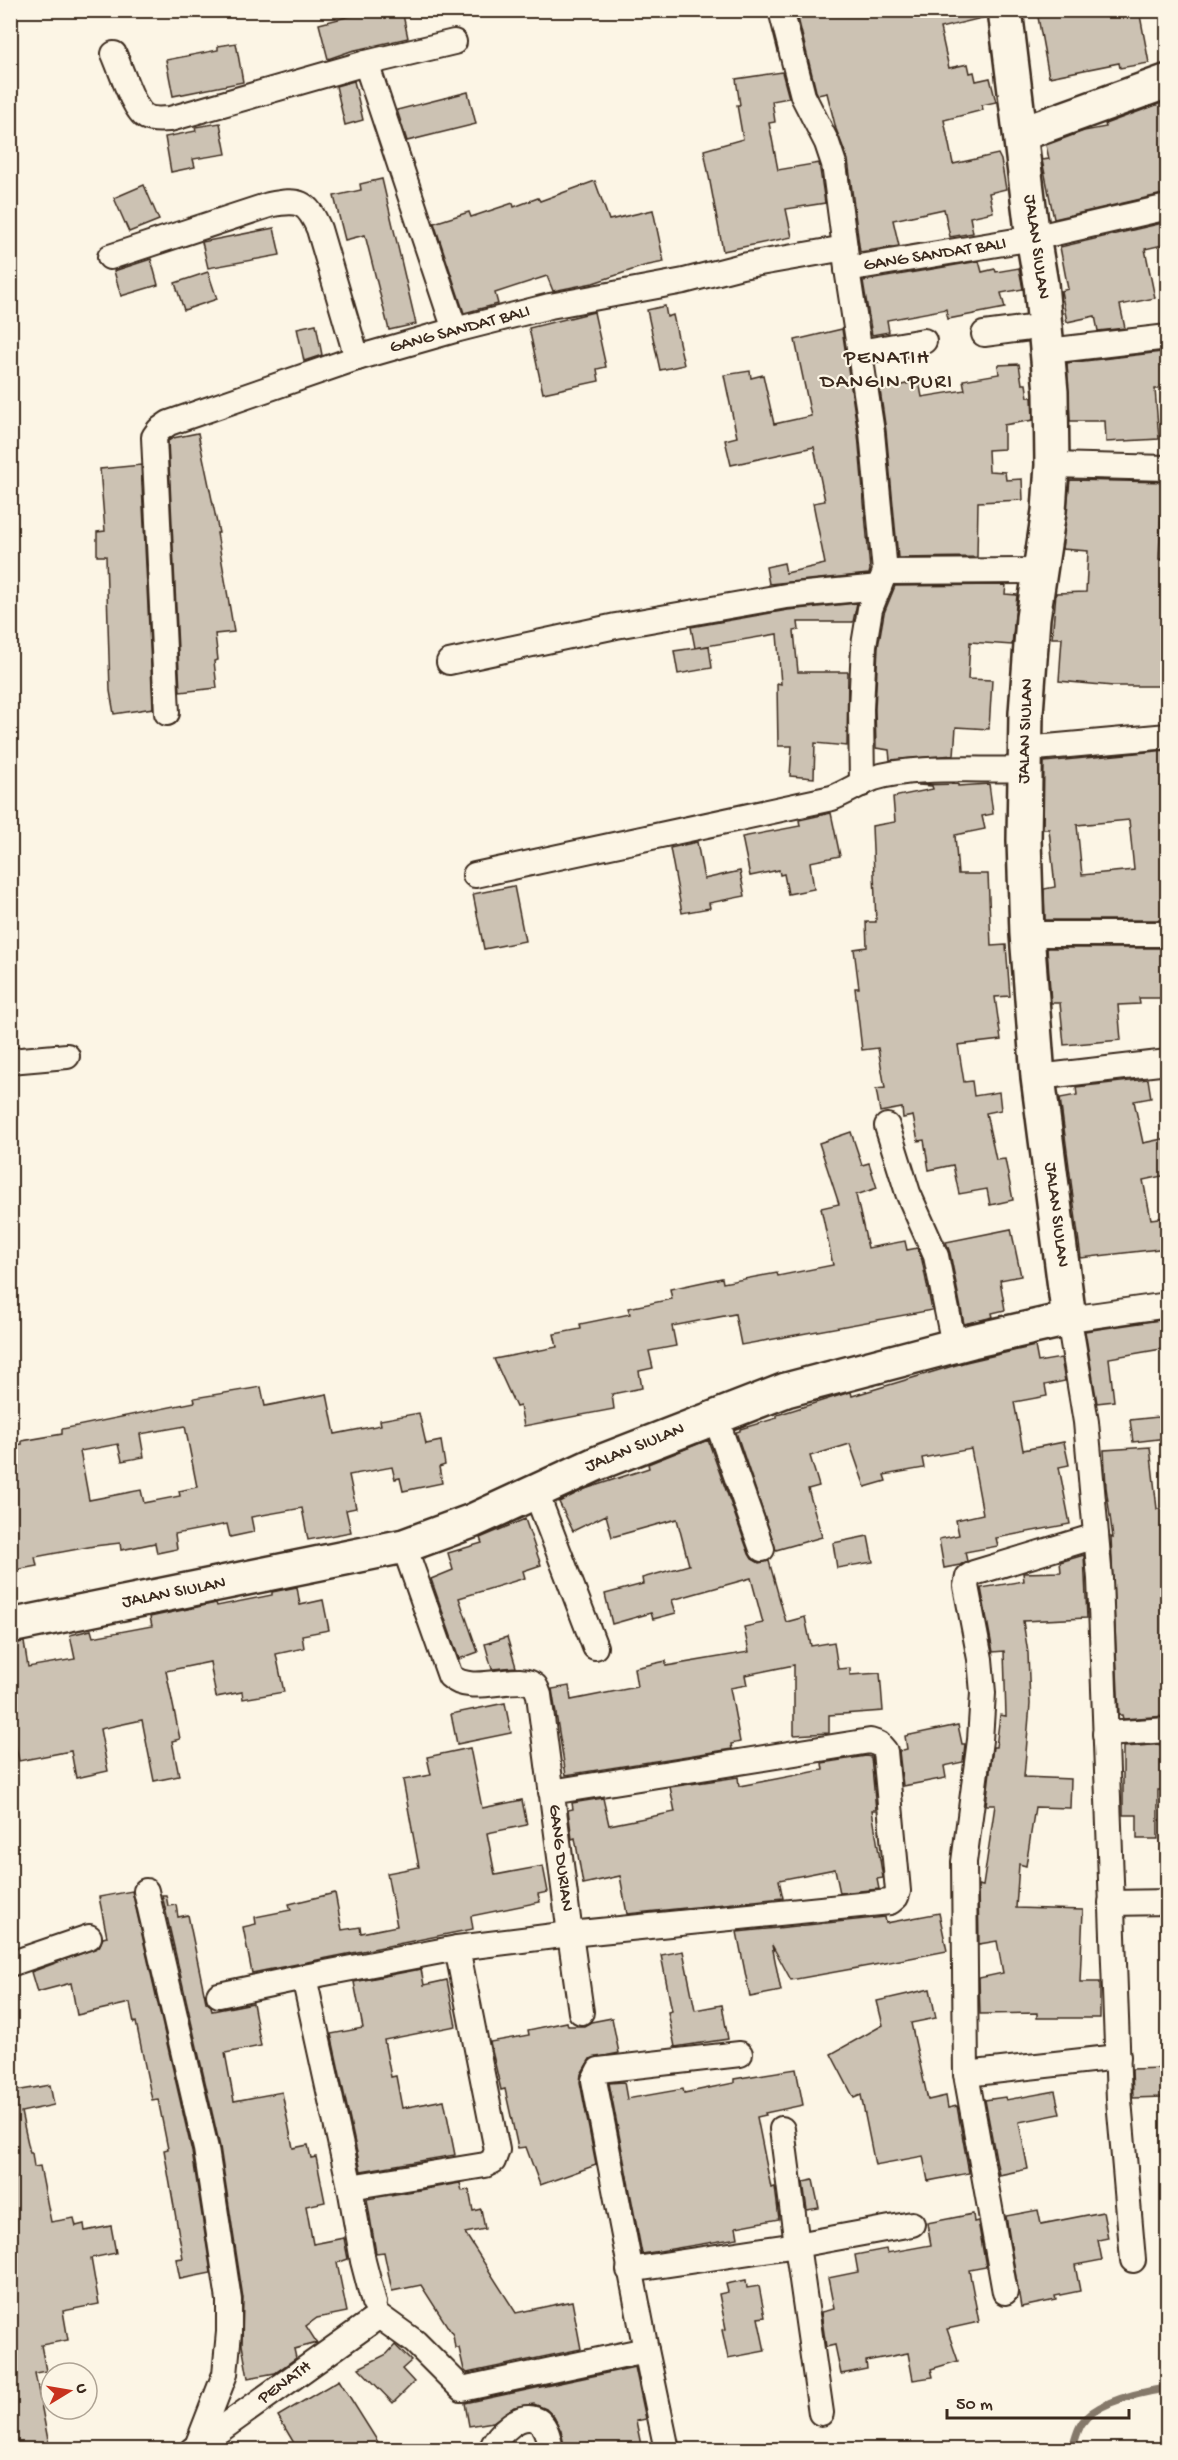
<svg xmlns="http://www.w3.org/2000/svg" width="1178" height="2460" viewBox="0 0 1178 2460" font-family="'Gochi Hand',sans-serif">
<style>
.lines{fill:none;stroke-linecap:round;stroke-linejoin:round}
.stream{stroke:#85796b;stroke-width:8}
.building{fill:#ccc2b3;stroke:#3b2a1e;stroke-width:1.5;fill-rule:evenodd}
.street-casing{stroke:#3b2a1e;stroke-width:28}
.secondary-casing{stroke:#3b2a1e;stroke-width:38}
.street{stroke:#fcf5e5;stroke-width:24}
.secondary{stroke:#fcf5e5;stroke-width:33}
.labels{text-anchor:middle;dominant-baseline:central;stroke-width:4.5;stroke-linejoin:round;paint-order:stroke}
.street-label{font-size:18px;fill:#3b2a1e;stroke:#fcf5e5}
.quarter-label{font-size:21px;letter-spacing:1.5px;fill:#3b2a1e;stroke:#fcf5e5}
</style>
<rect width="100%" height="100%" fill="#fcf5e5"/>
<filter id="ink" filterUnits="userSpaceOnUse"><feTurbulence type="fractalNoise" baseFrequency=".0167" numOctaves="2"/><feDisplacementMap in="SourceGraphic" scale="12" xChannelSelector="R" yChannelSelector="G"/><feConvolveMatrix kernelMatrix="1 2 1 2 8 2 1 2 1" color-interpolation-filters="sRGB"/></filter>
<g filter="url(#ink)">
<g class="lines">
<path class="stream" d="M1072 2450C1075 2441 1077 2430 1082 2423 1096 2401 1143 2392 1168 2388"/>
</g>
<g class="building">
<polygon points="374,10 402,10 408,38 351,51 328,59 319,24"/>
<polygon points="796,10 981,10 982,18 940,28 949,68 968,64 970,73 974,72 976,81 990,78 996,102 982,105 983,110 944,120 953,164 998,154 1001,160 1006,189 989,193 993,212 970,217 973,233 950,237 944,209 893,220 899,246 860,252 848,160 836,129 827,93 818,95 816,91"/>
<polygon points="1074,10 1139,10 1149,63 1120,68 1119,63 1049,77 1038,17"/>
<polygon points="236,43 243,82 173,96 166,60 218,50 218,46"/>
<polygon points="782,72 789,98 772,101 775,122 769,123 778,170 819,163 825,203 786,209 792,237 723,251 704,150 743,139 737,105 740,105 736,79"/>
<polygon points="354,81 363,120 345,125 336,86"/>
<polygon points="468,92 476,124 407,141 397,110"/>
<polygon points="1167,101 1167,193 1054,219 1042,160 1049,159 1046,145 1084,131 1106,127 1105,124"/>
<polygon points="220,123 226,154 193,159 195,167 171,172 165,137 196,131 195,127"/>
<polygon points="382,179 416,324 389,330 365,235 345,240 334,196 361,190 360,184"/>
<polygon points="595,181 609,220 653,210 664,262 644,266 593,283 553,291 547,276 495,293 498,304 464,313 434,223 469,212 471,217 513,203 514,207 538,198 540,201"/>
<polygon points="144,185 159,220 129,232 114,198"/>
<polygon points="1167,222 1167,244 1145,249 1155,298 1120,305 1125,328 1098,331 1095,316 1067,322 1061,291 1068,289 1060,247"/>
<polygon points="274,228 280,255 208,268 202,242"/>
<polygon points="151,259 158,285 121,296 114,271"/>
<polygon points="979,261 982,272 995,269 996,272 1019,268 1023,289 1001,293 1005,308 948,319 946,309 887,320 889,332 872,335 863,281"/>
<polygon points="208,272 217,299 184,310 175,283"/>
<polygon points="665,306 667,317 673,315 684,365 660,370 647,310"/>
<polygon points="594,312 606,367 597,369 599,381 543,393 529,328"/>
<polygon points="316,324 322,355 304,361 297,328"/>
<polygon points="842,329 858,434 870,570 869,574 769,584 766,567 784,563 786,573 825,564 813,503 825,501 814,447 731,465 725,440 737,437 724,375 750,371 751,378 763,375 774,424 811,416 795,340"/>
<polygon points="1162,352 1162,361 1167,361 1167,389 1155,389 1159,439 1106,442 1105,421 1070,421 1067,363"/>
<polygon points="1019,364 1022,384 1026,384 1028,397 1032,397 1033,420 1004,425 1004,449 988,450 989,471 1005,472 1006,480 1022,479 1023,500 978,502 977,557 898,558 886,431 880,390 919,381 922,397 965,390 963,380 999,374 998,365"/>
<polygon points="198,433 219,533 217,533 234,632 215,634 218,660 214,661 217,688 180,692 168,441 173,438"/>
<polygon points="141,465 153,708 114,714 110,691 106,556 97,556 97,532 105,531 100,469"/>
<polygon points="1070,480 1167,482 1167,514 1161,514 1159,559 1166,559 1167,686 1113,686 1059,681 1062,638 1052,638 1056,593 1086,592 1088,551 1062,549"/>
<polygon points="1006,585 1005,594 1017,595 1012,645 970,642 968,679 992,680 989,729 956,727 954,755 890,760 889,750 876,748 875,709 878,647 884,613 895,586"/>
<polygon points="857,603 853,622 798,622 799,630 794,631 798,672 848,672 847,746 815,743 814,778 790,776 792,746 778,746 777,683 781,684 777,634 695,648 691,627 788,610"/>
<polygon points="709,646 712,668 678,674 674,651"/>
<path d="M1167 750V920H1045L1044 889 1055 887 1049 829H1043L1044 762ZM1129 820 1134 870 1082 875 1077 825Z"/>
<polygon points="958,784 958,786 989,784 993,814 982,816 985,829 955,835 958,874 988,874 991,946 1006,945 1010,996 995,997 1001,1040 958,1045 964,1082 972,1081 974,1096 999,1092 1001,1110 986,1113 996,1160 1005,1159 1013,1200 990,1205 987,1189 959,1194 953,1165 929,1170 924,1140 918,1141 913,1116 903,1118 902,1108 880,1112 876,1089 885,1088 878,1048 862,1050 855,988 859,988 854,949 867,947 866,922 876,922 872,826 895,822 893,797 933,789 932,786 918,785"/>
<polygon points="831,813 840,856 810,862 814,889 788,894 784,874 780,875 779,870 750,876 742,837 800,826 799,820"/>
<polygon points="697,842 704,879 740,871 745,896 709,903 710,908 682,913 670,848"/>
<polygon points="514,886 525,941 484,949 473,894"/>
<polygon points="1047,948 1167,948 1167,998 1139,998 1140,1004 1118,1005 1121,1040 1064,1045 1060,1003 1051,1003"/>
<polygon points="1148,1079 1151,1098 1134,1101 1143,1143 1167,1138 1167,1175 1143,1180 1151,1219 1167,1217 1167,1248 1081,1258 1060,1098 1077,1095 1076,1087"/>
<polygon points="851,1132 862,1165 869,1163 877,1188 856,1195 868,1248 905,1241 907,1250 917,1248 922,1260 932,1310 741,1345 735,1314 672,1326 676,1346 649,1351 653,1368 639,1371 642,1388 612,1394 614,1409 524,1426 520,1406 516,1407 494,1359 557,1347 554,1334 581,1329 580,1324 630,1314 628,1308 672,1299 670,1289 722,1278 723,1283 777,1273 778,1276 833,1265 821,1208 839,1204 819,1143"/>
<polygon points="1011,1229 1021,1276 1000,1280 1005,1310 992,1313 993,1317 964,1324 950,1253 946,1242"/>
<polygon points="1167,1319 1167,1348 1109,1358 1114,1401 1097,1403 1085,1331"/>
<polygon points="1035,1346 1038,1362 1061,1358 1065,1381 1045,1385 1047,1396 1014,1402 1023,1450 1064,1442 1069,1465 1059,1467 1070,1524 996,1538 998,1546 965,1552 967,1561 960,1565 944,1568 939,1539 959,1535 956,1520 983,1514 971,1449 922,1458 924,1468 884,1475 886,1481 865,1487 850,1444 810,1456 819,1486 808,1489 822,1537 776,1550 736,1432 740,1431 740,1429 777,1418 777,1415 847,1393 851,1392 852,1396 966,1362"/>
<path d="M261 1387 265 1406 327 1394 335 1434 381 1425 380 1420 419 1413 426 1444 441 1441 445 1465 439 1467 442 1483 403 1491 400 1478 395 1479 392 1467 349 1475 356 1508 346 1510 351 1532 308 1540 302 1508 251 1517 254 1532 230 1537 227 1524 175 1534 177 1549 157 1553 155 1543 121 1550 120 1543 94 1546 35 1557 37 1566 10 1571V1446L22 1444V1441L62 1434V1429L195 1402 194 1398ZM185 1426 197 1487 179 1491 180 1496 144 1503 141 1490 89 1500 80 1451 118 1444 122 1461 144 1457 140 1434Z"/>
<polygon points="1167,1416 1167,1438 1133,1442 1130,1420"/>
<polygon points="708,1440 749,1554 752,1559 759,1563 769,1561 786,1622 805,1617 811,1646 834,1642 838,1669 850,1668 850,1675 880,1673 883,1711 829,1715 829,1733 794,1735 794,1665 745,1675 747,1685 730,1688 740,1742 731,1744 732,1749 566,1775 552,1689 569,1686 571,1700 637,1687 634,1668 666,1661 666,1666 749,1652 744,1627 763,1623 751,1578 672,1600 676,1613 653,1619 651,1613 612,1624 605,1594 643,1584 642,1578 689,1565 677,1519 612,1537 606,1515 573,1531 559,1502 585,1489 649,1468 648,1464"/>
<polygon points="1150,1447 1157,1509 1167,1509 1167,1716 1123,1719 1122,1715 1119,1715 1111,1537 1113,1538 1106,1487 1104,1450"/>
<polygon points="525,1519 541,1565 523,1571 525,1578 459,1598 478,1652 459,1659 431,1579 453,1570 448,1553 482,1543 480,1538"/>
<polygon points="868,1536 873,1562 837,1568 833,1543"/>
<polygon points="1084,1555 1087,1618 1023,1621 1028,1653 1030,1704 1024,1777 1071,1779 1070,1808 1035,1807 1026,1866 1019,1864 1016,1908 1083,1910 1080,1982 1100,1982 1100,2018 1037,2018 1037,2013 980,2014 979,1978 1003,1973 997,1941 979,1944 978,1885 983,1886 995,1805 986,1805 993,1747 996,1747 1000,1715 1006,1716 1004,1651 993,1652 981,1588 1024,1581 1023,1573 1061,1572 1060,1562"/>
<polygon points="297,1587 300,1605 323,1600 329,1630 302,1635 304,1648 276,1654 284,1692 243,1699 242,1692 216,1697 210,1662 166,1671 180,1739 172,1741 179,1776 154,1781 142,1720 100,1729 108,1771 76,1778 71,1751 19,1761 10,1720 10,1644 24,1642 28,1667 75,1659 70,1635 91,1630 93,1637 152,1626 150,1617 216,1603 217,1606 272,1595 272,1592"/>
<polygon points="507,1637 516,1667 492,1669 485,1644"/>
<polygon points="505,1703 511,1733 457,1744 451,1714"/>
<polygon points="958,1725 962,1744 965,1744 963,1762 944,1766 946,1778 903,1786 899,1751 907,1749 905,1736"/>
<polygon points="1167,1744 1167,1790 1158,1790 1158,1839 1137,1839 1137,1815 1123,1815 1123,1747"/>
<polygon points="470,1748 482,1808 522,1800 527,1825 487,1833 495,1875 543,1866 548,1892 538,1894 540,1902 471,1916 473,1929 252,1973 243,1927 256,1924 255,1917 291,1910 289,1904 335,1893 342,1930 360,1927 361,1933 397,1926 387,1873 419,1867 403,1780 431,1775 427,1757"/>
<polygon points="866,1756 871,1757 876,1810 872,1810 883,1878 877,1879 879,1889 840,1893 835,1869 779,1880 783,1898 627,1914 620,1876 583,1884 575,1838 572,1839 568,1810 573,1809 572,1803 603,1798 609,1825 675,1812 670,1787 738,1777 739,1786 823,1770 822,1763"/>
<polygon points="132,1891 192,2152 211,2273 180,2279 176,2259 183,2258 164,2150 168,2149 158,2099 152,2100 136,2022 134,2023 130,2003 77,2015 71,1983 37,1992 31,1972 99,1947 103,1938 107,1937 99,1897"/>
<polygon points="162,1895 166,1895 168,1906 176,1905 178,1917 188,1915 206,2002 211,2006 212,2011 253,2003 261,2046 225,2053 234,2101 282,2092 293,2148 308,2145 311,2158 316,2157 325,2202 306,2206 313,2244 344,2238 348,2259 337,2263 347,2312 317,2318 306,2326 317,2343 294,2349 296,2358 275,2373 248,2378 242,2345 243,2298 220,2147"/>
<polygon points="939,1913 947,1951 874,1965 791,1980 772,1945 781,1991 750,1997 737,1932 885,1917 886,1923"/>
<polygon points="683,1951 695,2010 722,2005 728,2039 675,2047 668,2012 672,2011 661,1955"/>
<polygon points="421,1969 424,1985 447,1980 456,2026 384,2040 391,2077 396,2076 402,2108 444,2100 455,2155 361,2171 331,2034 363,2028 354,1982"/>
<polygon points="930,1989 936,2018 911,2023 928,2100 946,2096 948,2108 957,2106 969,2173 928,2181 923,2156 875,2165 861,2095 854,2098 831,2054 883,2025 877,2001"/>
<polygon points="612,2018 619,2053 590,2059 581,2074 580,2082 596,2165 540,2185 526,2147 518,2148 505,2089 501,2090 490,2042 529,2035 528,2030 567,2022 568,2026 584,2026 591,2022"/>
<polygon points="1161,2068 1162,2097 1133,2098 1132,2069"/>
<polygon points="796,2069 803,2105 765,2113 766,2115 757,2117 771,2188 775,2187 779,2219 736,2227 738,2238 642,2254 609,2083 624,2082 627,2099 683,2089 684,2093 734,2083 734,2079"/>
<polygon points="50,2085 54,2105 21,2112 30,2153 32,2153 34,2167 40,2166 51,2222 74,2218 76,2226 84,2224 85,2231 111,2226 116,2253 91,2258 99,2304 63,2311 68,2340 41,2345 46,2371 35,2373 50,2450 10,2450 10,2244 17,2243 10,2211 10,2179 15,2179 10,2156 10,2092"/>
<polygon points="1055,2091 1060,2114 1019,2122 1028,2169 999,2175 985,2100 1005,2097 1006,2100"/>
<polygon points="813,2180 819,2208 807,2210 803,2182"/>
<polygon points="460,2183 462,2191 469,2190 473,2211 481,2209 485,2229 465,2233 516,2313 572,2301 581,2349 467,2373 464,2370 459,2348 455,2348 453,2335 421,2285 392,2291 384,2252 376,2253 367,2199"/>
<polygon points="1038,2210 1041,2224 1103,2212 1108,2238 1098,2240 1102,2260 1075,2265 1080,2291 1055,2296 1056,2300 1021,2307 1006,2216"/>
<polygon points="973,2214 974,2222 978,2221 986,2267 969,2270 979,2322 947,2329 958,2361 931,2369 933,2377 913,2380 908,2353 866,2361 867,2369 841,2374 835,2345 826,2347 821,2312 834,2309 828,2278 858,2272 855,2255 886,2249 887,2253 931,2245 927,2223"/>
<polygon points="746,2280 747,2288 759,2286 765,2317 758,2318 765,2351 728,2358 722,2330 726,2329 719,2294 728,2292 726,2284"/>
<polygon points="395,2345 411,2361 402,2369 414,2382 393,2403 359,2368 387,2354"/>
<polygon points="635,2367 646,2419 636,2421 642,2450 565,2450 561,2431 554,2417 546,2409 534,2404 514,2407 493,2422 469,2426 465,2403"/>
<polygon points="339,2380 383,2450 298,2450 278,2416"/>
</g>
<g class="lines">
<g class="street-casing">
<g id="street">
<polyline points="781,10 803,96 827,143 834,164 845,248"/>
<path d="M114 54C120 67 134 111 146 117 154 121 162 119 170 119L366 63 454 42"/>
<polyline points="366,63 455,330"/>
<path d="M110 257 269 205C299 199 307 201 319 229L357 358"/>
<polyline points="847,269 872,432 885,572 870,609 864,645 861,709 862,784"/>
<polyline points="984,334 1046,326"/>
<polyline points="1048,351 1168,337"/>
<polyline points="859,352 924,341"/>
<polyline points="1052,465 1168,468"/>
<polyline points="885,572 1040,571"/>
<polyline points="449,662 616,626 786,596 879,587"/>
<polyline points="167,713 154,437 159,430 169,423 357,358 455,330 550,306 684,281 742,266 845,248 847,269 1033,238 1168,207"/>
<polyline points="1025,749 1168,736"/>
<path d="M475 875 832 798C846 793 860 783 874 778 914 765 981 771 1024 769"/>
<polyline points="1027,934 1168,934"/>
<polyline points="10,1061 67,1056"/>
<polyline points="1038,1077 1168,1062"/>
<polyline points="887,1126 908,1193 936,1256 954,1345"/>
<polyline points="715,1416 762,1549"/>
<polyline points="535,1490 595,1647"/>
<path d="M404 1546 450 1676C472 1697 519 1671 535 1686 537 1689 538 1692 539 1695L570 1934 890 1902 896 1897 898 1891 885 1751 879 1744 870 1741 551 1792"/>
<polyline points="1105,1734 1168,1730"/>
<polyline points="146,1891 206,2149 229,2300 229,2332 225,2374 197,2446"/>
<polyline points="1111,1903 1168,1902"/>
<polyline points="10,1964 89,1937"/>
<polyline points="219,1995 304,1977"/>
<polyline points="966,2074 1118,2057"/>
<polyline points="782,2129 797,2245 912,2224"/>
<polyline points="350,2187 485,2165 493,2161 497,2150 457,1948"/>
<polyline points="1133,2260 1119,2100 1100,1579 1086,1422 1069,1319 1168,1305"/>
<polyline points="629,2270 797,2245 821,2413"/>
<polyline points="1005,2292 966,2074 964,1862 980,1740 983,1693 980,1659 966,1586 968,1577 974,1573 1096,1536"/>
<polyline points="374,2303 363,2261 350,2187 304,1977 457,1948 570,1934 581,2012"/>
<polyline points="646,2350 667,2450"/>
<polyline points="192,2450 379,2316 415,2342 462,2389 646,2350 594,2080 599,2070 740,2054"/>
<path d="M491 2450C497 2434 522 2408 540 2422 547 2428 549 2441 551 2450"/>
</g>
</g>
<g class="secondary-casing">
<g id="secondary">
<polyline points="1021,134 1168,81"/>
<polyline points="10,1626 404,1546 472,1521 598,1463 786,1390 972,1341 1069,1319 1038,1077 1027,934 1024,840 1026,713 1033,618 1049,511 1052,465 1051,392 1041,284 1032,231 1005,10"/>
</g>
</g>
<use href="#street" class="street"/>
<use href="#secondary" class="secondary"/>
</g>
</g>
<g class="labels">
<g class="street-label">
<text transform="translate(1036 247) rotate(82)">JALAN SIULAN</text>
<text transform="translate(935 255) rotate(-9)">GANG SANDAT BALI</text>
<text transform="translate(460 330) rotate(-15)">GANG SANDAT BALI</text>
<text transform="translate(1026 731) rotate(-88)">JALAN SIULAN</text>
<text transform="translate(1056 1215) rotate(83)">JALAN SIULAN</text>
<text transform="translate(635 1448) rotate(-22)">JALAN SIULAN</text>
<text transform="translate(174 1593) rotate(-11)">JALAN SIULAN</text>
<text transform="translate(560 1858) rotate(83)">GANG DURIAN</text>
<text transform="translate(285 2383) rotate(-36)">PENATH</text>
</g>
<g class="quarter-label">
<text x="887" y="359">PENATIH<tspan x="887" dy="24">DANGIN PURI</tspan></text>
</g>
</g>
<rect width="1178" height="2460" fill="none" stroke="#fcf5e5" stroke-width="36"/>
<rect x="18" y="18" width="1142" height="2424" fill="none" stroke="#3b2a1e" stroke-width="2" filter="url(#ink)"/>
<g transform="translate(69 2391) rotate(79)"><circle r="28" fill="#fcf5e5" stroke="#afa495" stroke-width="1.5"/>
<path d="M0-4.5L10 22L0 15L-10 22Z" fill="#c8321e"/>
<text y="-9" font-size="16" font-weight="bold" text-anchor="middle" fill="#3b2a1e">U</text>
</g>
<path d="M947 2409v9h182v-9" fill="none" stroke="#3b2a1e" stroke-width="3"/>
<text x="956" y="2409" font-size="18" fill="#3b2a1e" stroke="#fcf5e5" stroke-width="4.5" paint-order="stroke">50 m</text>
</svg>
